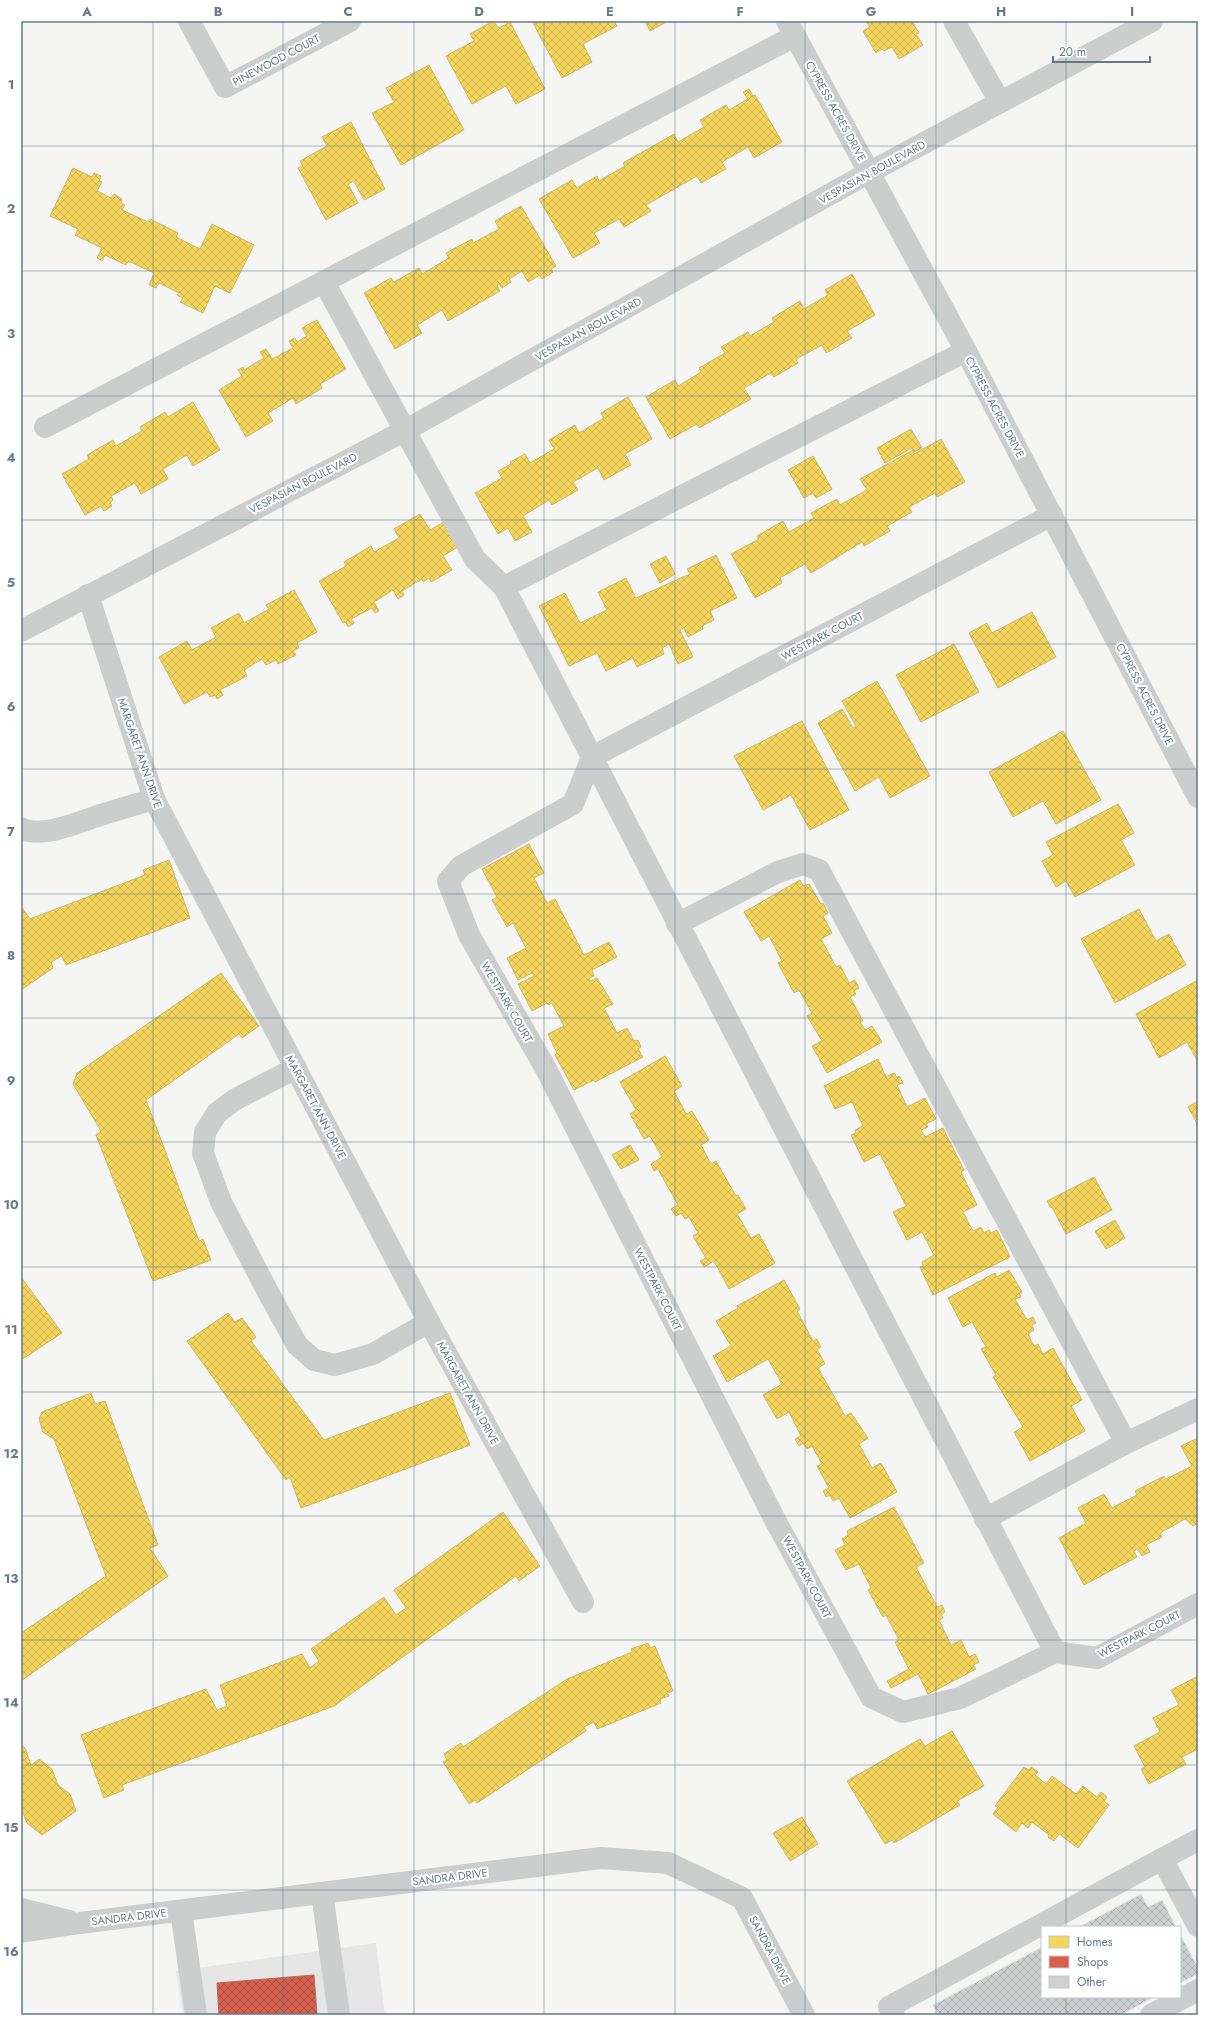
<svg xmlns="http://www.w3.org/2000/svg" width="1219" height="2036" viewBox="0 0 1219 2036" font-family="Jost,sans-serif">
<style>
.built{fill:#e5e6e5}
.homes{fill:url(#homes-cross-hatch);stroke:#cab968}
.shops{fill:url(#shops-cross-hatch);stroke:#b4685e}
.building{fill:url(#building-cross-hatch);stroke:#e4e4e3}
.lines{fill:none;stroke-linecap:round;stroke-linejoin:round}
.minor{stroke:#cccece;stroke-width:22}
.grid{fill:none;stroke:#637985;stroke-width:1;stroke-opacity:0.55}
.labels{text-anchor:middle;dominant-baseline:central;stroke-width:4;stroke-linejoin:round;paint-order:stroke}
.street-label{font-size:11px;fill:#637985;stroke:#fff}
.neatline{fill:none;stroke:#637985;stroke-width:1.5}
.grid-label{font-size:13px;text-anchor:middle;font-weight:bold;fill:#637985}
</style>
<defs>
<pattern id="homes-cross-hatch" width="8" height="8" patternUnits="userSpaceOnUse"><rect width="8" height="8" fill="#f6d55c"/><path d="M0 0l8 8M0 8l8-8" fill="none" stroke="#cbb252"/></pattern>
<pattern id="shops-cross-hatch" width="8" height="8" patternUnits="userSpaceOnUse"><rect width="8" height="8" fill="#d6604d"/><path d="M0 0l8 8M0 8l8-8" fill="none" stroke="#a85144"/></pattern>
<pattern id="building-cross-hatch" width="8" height="8" patternUnits="userSpaceOnUse"><rect width="8" height="8" fill="#ced0cf"/><path d="M0 0l8 8M0 8l8-8" fill="none" stroke="#abaeae"/></pattern>
</defs>
<rect width="100%" height="100%" fill="#f5f5f3"/>
<polygon class="built" points="376,1943 385,2015 183,2015 176,1971"/>
<g class="homes">
<polygon points="493,21 499,28 510,22 545,89 516,104 506,86 472,104 446,56 474,41 470,34"/>
<polygon points="532,21 614,21 617,26 583,44 592,62 562,78"/>
<polygon points="645,21 668,21 650,31"/>
<polygon points="866,21 912,21 919,33 916,34 923,45 899,59 892,47 884,51 882,49 876,53 863,31 870,27"/>
<polygon points="429,65 464,130 401,165 372,113 394,102 386,88"/>
<polygon points="749,89 753,96 755,95 782,142 754,158 748,147 722,162 726,169 701,183 697,176 646,205 651,211 624,227 619,219 594,233 600,243 573,258 539,199 572,180 577,188 597,176 599,181 625,166 623,163 674,134 678,142 704,127 700,120 726,105 729,110 748,99 743,92"/>
<polygon points="351,122 385,189 364,200 354,181 348,184 358,203 326,220 298,168 303,166 300,161 327,146 322,137"/>
<polygon points="73,168 92,177 94,173 101,176 99,181 102,182 97,191 111,198 114,194 122,199 121,203 125,205 122,210 148,222 150,219 178,233 176,237 200,249 212,224 254,245 230,293 215,286 203,313 180,302 183,298 177,295 179,293 159,283 156,288 149,285 154,273 128,261 126,265 105,255 102,261 97,258 102,248 75,235 78,229 50,216"/>
<polygon points="521,206 556,266 551,269 553,272 542,279 540,275 528,282 522,271 509,279 511,282 502,288 499,284 497,286 500,291 448,321 442,310 417,325 422,333 395,349 364,293 391,278 394,282 419,268 422,274 449,258 446,253 472,239 473,243 499,229 495,221"/>
<polygon points="852,274 875,315 847,331 852,338 826,353 822,345 796,359 798,363 774,377 771,373 744,388 751,399 699,428 697,424 670,439 646,397 675,380 678,386 701,372 699,368 725,353 721,347 748,332 750,336 774,322 772,318 800,301 804,309 828,295 825,290"/>
<polygon points="317,320 346,369 320,384 322,388 296,404 293,398 268,413 273,421 246,437 219,390 242,376 238,370 243,367 244,370 264,358 260,352 266,349 272,359 293,348 289,341 295,338 297,342 307,336 302,328"/>
<polygon points="628,397 652,439 625,454 631,465 604,480 598,468 573,482 578,490 552,505 549,500 523,516 532,532 515,541 508,528 498,534 475,493 502,478 498,471 511,464 510,462 525,454 530,463 554,449 549,440 575,425 579,433 604,418 601,413"/>
<polygon points="193,402 220,450 193,466 187,455 163,469 168,479 141,494 135,483 111,496 113,500 110,503 112,506 104,511 101,506 85,515 62,474 89,459 87,455 113,440 116,446 142,431 140,427 165,412 168,417"/>
<polygon points="911,429 922,448 914,452 912,448 885,463 877,448"/>
<polygon points="941,439 965,482 937,497 935,493 909,507 912,512 887,526 890,531 864,546 862,542 811,573 805,564 780,578 782,583 755,598 731,554 759,539 757,536 783,521 789,532 814,518 811,513 837,499 840,505 867,490 860,479 913,450 914,454"/>
<polygon points="813,456 832,489 816,498 813,493 804,498 788,470"/>
<polygon points="420,514 430,530 444,522 458,547 443,556 452,570 431,582 429,578 423,582 422,579 402,591 404,595 398,599 393,590 374,602 379,611 375,613 372,608 351,619 354,623 348,627 346,622 343,623 319,581 346,566 344,562 371,546 374,552 399,538 394,529"/>
<polygon points="716,555 737,598 710,611 714,620 702,626 703,629 688,637 684,628 680,630 693,657 678,664 669,644 662,648 664,654 637,667 633,658 606,671 597,653 569,666 539,606 565,593 580,623 607,610 598,592 626,578 636,598 690,574 687,569"/>
<polygon points="666,556 675,574 660,583 650,564"/>
<polygon points="294,590 317,632 297,643 299,648 293,651 296,655 278,664 276,660 266,665 262,659 244,670 247,676 220,690 223,695 217,699 215,695 210,697 207,692 184,704 159,657 187,641 192,650 216,637 211,628 239,613 244,623 269,609 266,605"/>
<polygon points="1032,612 1056,657 998,688 969,633 987,623 992,633"/>
<polygon points="954,644 979,692 921,722 896,675"/>
<polygon points="877,681 930,776 890,798 879,777 855,791 818,723 842,709 853,728 856,726 842,701"/>
<polygon points="802,721 849,810 810,830 791,795 763,810 734,756"/>
<polygon points="1063,731 1101,800 1056,824 1043,801 1013,817 989,772"/>
<polygon points="1118,804 1134,833 1121,840 1135,865 1075,897 1066,881 1056,887 1042,861 1053,855 1046,842"/>
<polygon points="529,844 544,873 534,878 547,903 555,899 584,955 609,942 617,957 592,970 594,976 589,978 590,981 597,978 613,1004 604,1008 617,1033 627,1028 634,1041 638,1040 641,1047 638,1049 643,1057 595,1082 594,1080 574,1090 555,1055 557,1053 548,1034 564,1026 552,1003 548,1005 547,1003 532,1011 518,984 534,976 532,973 518,980 507,958 526,948 513,923 507,927 492,900 497,897 482,869"/>
<polygon points="169,860 190,918 66,965 62,956 51,962 53,968 21,990 21,906 30,919 145,875 143,870"/>
<polygon points="800,880 803,886 809,884 821,904 823,903 828,913 823,916 832,933 821,939 836,967 840,965 849,983 855,980 859,988 854,991 856,994 850,997 863,1021 860,1022 865,1030 872,1026 882,1042 827,1073 812,1046 822,1041 807,1016 812,1013 799,990 794,993 778,963 782,961 769,936 761,941 744,912"/>
<polygon points="1139,909 1156,941 1169,934 1186,965 1115,1003 1081,939"/>
<polygon points="221,973 259,1026 242,1038 239,1034 146,1100 199,1241 203,1239 211,1260 153,1281 96,1135 101,1131 73,1084 77,1073"/>
<polygon points="1198,980 1198,1062 1187,1042 1159,1058 1136,1014"/>
<polygon points="665,1056 682,1086 674,1091 686,1114 692,1111 709,1140 701,1145 711,1164 716,1161 736,1196 738,1195 746,1209 737,1214 751,1238 759,1234 775,1263 729,1289 714,1261 704,1267 700,1261 706,1258 693,1236 698,1233 689,1217 685,1219 681,1213 676,1216 671,1209 678,1205 658,1169 654,1171 651,1164 662,1157 650,1136 644,1139 630,1114 636,1110 620,1082"/>
<polygon points="878,1059 886,1077 894,1073 897,1078 899,1076 903,1083 897,1085 907,1107 925,1098 936,1119 926,1124 928,1127 921,1130 925,1137 943,1128 964,1170 961,1172 977,1205 963,1212 973,1231 981,1227 984,1233 989,1230 991,1233 997,1230 1010,1257 933,1295 920,1267 923,1266 922,1262 934,1255 922,1232 907,1240 893,1212 906,1206 880,1154 864,1162 851,1135 856,1133 855,1130 863,1126 852,1102 835,1109 824,1086"/>
<polygon points="1198,1101 1198,1125 1188,1107"/>
<polygon points="630,1145 639,1160 621,1169 612,1155"/>
<polygon points="1094,1177 1112,1210 1066,1234 1052,1207 1051,1208 1047,1201"/>
<polygon points="1115,1220 1125,1238 1106,1249 1095,1231"/>
<polygon points="1009,1270 1022,1292 1019,1293 1021,1297 1015,1299 1027,1320 1033,1317 1036,1323 1032,1325 1034,1330 1028,1334 1034,1346 1038,1344 1043,1354 1053,1348 1082,1400 1071,1406 1085,1431 1030,1461 1014,1432 1023,1427 993,1377 996,1375 981,1349 986,1347 972,1322 963,1327 948,1298 995,1273 997,1277"/>
<polygon points="21,1277 62,1333 21,1360"/>
<polygon points="784,1280 800,1309 797,1311 813,1341 817,1339 821,1347 817,1349 825,1364 818,1368 845,1416 851,1413 868,1438 859,1444 872,1468 881,1463 897,1492 850,1518 839,1498 833,1501 830,1495 826,1497 823,1491 829,1488 817,1466 822,1464 812,1446 807,1449 803,1443 799,1446 795,1439 801,1436 789,1412 777,1419 763,1395 782,1384 768,1359 727,1382 713,1356 731,1346 716,1321 738,1308 737,1306"/>
<polygon points="228,1313 235,1322 242,1318 256,1337 251,1341 324,1440 450,1393 470,1445 301,1508 290,1477 286,1480 187,1341"/>
<polygon points="91,1393 95,1404 105,1401 158,1545 150,1548 168,1576 21,1681 21,1633 106,1576 54,1439 43,1432 39,1419 42,1412"/>
<polygon points="1198,1438 1198,1523 1193,1526 1185,1519 1160,1533 1162,1537 1146,1545 1150,1552 1142,1556 1138,1549 1134,1551 1137,1557 1084,1585 1059,1538 1086,1523 1078,1508 1104,1494 1112,1508 1137,1495 1135,1491 1164,1476 1166,1479 1192,1466 1181,1446"/>
<polygon points="894,1507 924,1563 916,1567 937,1607 942,1605 945,1612 941,1614 943,1618 939,1620 951,1645 961,1640 969,1657 975,1654 979,1662 973,1665 976,1669 928,1694 918,1674 891,1688 887,1681 909,1669 895,1642 899,1640 886,1615 883,1617 868,1590 871,1588 859,1564 846,1570 835,1550 845,1545 842,1539 848,1535 847,1531"/>
<polygon points="503,1512 540,1566 519,1581 516,1576 334,1706 122,1785 124,1790 104,1798 81,1735 206,1689 217,1710 227,1706 220,1685 302,1654 310,1668 319,1661 311,1649 384,1597 396,1615 406,1608 394,1590"/>
<polygon points="648,1643 650,1648 655,1646 673,1691 667,1693 669,1696 660,1699 661,1703 597,1729 594,1722 584,1727 586,1731 477,1803 475,1800 469,1804 443,1762 447,1760 444,1754 461,1743 463,1747 567,1679 632,1652 631,1649"/>
<polygon points="1198,1676 1198,1749 1182,1757 1186,1764 1149,1784 1141,1769 1145,1767 1134,1746 1160,1732 1153,1718 1179,1705 1171,1690"/>
<polygon points="952,1731 984,1786 957,1801 960,1805 894,1843 892,1840 885,1844 847,1781 920,1739 925,1746"/>
<polygon points="21,1744 25,1748 31,1765 39,1759 52,1769 58,1785 70,1794 76,1811 42,1835 27,1823 21,1808"/>
<polygon points="1024,1767 1029,1770 1031,1767 1038,1772 1035,1775 1046,1784 1052,1776 1076,1794 1083,1786 1097,1797 1101,1792 1107,1797 1104,1801 1109,1805 1078,1848 1059,1834 1054,1841 1048,1837 1049,1835 1032,1822 1028,1828 1022,1823 1016,1832 993,1814 998,1807 995,1806"/>
<polygon points="802,1817 818,1844 790,1861 773,1833"/>
</g>
<polygon class="shops" points="314,1975 317,2015 219,2015 217,1983"/>
<g class="building">
<polygon points="1141,1894 1148,1907 1162,1900 1176,1927 1079,1927"/>
<polygon points="1180,1934 1198,1968 1198,1974 1180,1983"/>
<polygon points="1042,1947 1042,1997 1154,1997 1121,2015 938,2015 933,2005"/>
</g>
<g class="lines">
<g class="minor">
<polyline points="189,21 225,87 350,21"/>
<polyline points="787,21 966,351 1198,797"/>
<polyline points="954,21 1000,102"/>
<polyline points="324,282 475,559 504,587 1055,1652 1097,1658 1198,1604"/>
<polyline points="45,427 795,36"/>
<polyline points="1052,515 592,757 573,804 461,866 448,881 469,935 545,1067 774,1518 871,1697 903,1712 960,1698 1055,1652"/>
<polyline points="504,587 966,351"/>
<polyline points="88,595 154,799 429,1322 583,1602"/>
<polyline points="21,631 404,431 870,172 1152,21"/>
<path d="M21 828C41 840 83 820 104 814 120 809 137 804 154 799"/>
<polyline points="677,924 778,872 803,864 819,870 1126,1443"/>
<polyline points="296,1068 234,1100 217,1113 205,1132 203,1153 221,1202 268,1292 297,1345 314,1360 335,1365 373,1354 429,1322"/>
<polyline points="985,1519 1126,1443 1198,1409"/>
<polyline points="1162,1859 1198,1840"/>
<polyline points="322,1893 339,2015"/>
<polyline points="21,1909 69,1921"/>
<polyline points="181,1911 196,2015"/>
<polyline points="21,1932 80,1923 601,1858 668,1863 742,1898 804,2015"/>
<polyline points="894,2015 889,2007 1162,1859 1198,1926"/>
<polyline points="1151,2015 1198,1990"/>
</g>
</g>
<path class="grid" d="M153 21V2015M283 21V2015M414 21V2015M544 21V2015M675 21V2015M805 21V2015M936 21V2015M1066 21V1927M21 146H1198M21 271H1198M21 396H1198M21 520H1198M21 644H1198M21 769H1198M21 894H1198M21 1018H1198M21 1142H1198M21 1267H1198M21 1392H1198M21 1516H1198M21 1640H1198M21 1765H1198M21 1890H1198M1066 1997V2015"/>
<g class="labels">
<g class="street-label">
<text transform="translate(276 60) rotate(-28)">PINEWOOD COURT</text>
<text transform="translate(836 111) rotate(61)">CYPRESS ACRES DRIVE</text>
<text transform="translate(872 172) rotate(-29)">VESPASIAN BOULEVARD</text>
<text transform="translate(588 329) rotate(-29)">VESPASIAN BOULEVARD</text>
<text transform="translate(995 407) rotate(62)">CYPRESS ACRES DRIVE</text>
<text transform="translate(303 483) rotate(-27)">VESPASIAN BOULEVARD</text>
<text transform="translate(822 636) rotate(-28)">WESTPARK COURT</text>
<text transform="translate(1145 694) rotate(63)">CYPRESS ACRES DRIVE</text>
<text transform="translate(140 753) rotate(71)">MARGARET ANN DRIVE</text>
<text transform="translate(507 1002) rotate(60)">WESTPARK COURT</text>
<text transform="translate(316 1107) rotate(62)">MARGARET ANN DRIVE</text>
<text transform="translate(658 1289) rotate(63)">WESTPARK COURT</text>
<text transform="translate(468 1393) rotate(61)">MARGARET ANN DRIVE</text>
<text transform="translate(807 1577) rotate(62)">WESTPARK COURT</text>
<text transform="translate(1139 1634) rotate(-27)">WESTPARK COURT</text>
<text transform="translate(450 1877) rotate(-7)">SANDRA DRIVE</text>
<text transform="translate(129 1917) rotate(-7)">SANDRA DRIVE</text>
<text transform="translate(770 1950) rotate(62)">SANDRA DRIVE</text>
</g>
</g>
<rect width="1219" height="2036" fill="none" stroke="#ffffff" stroke-width="44"/>
<rect x="1041" y="1926" width="140" height="72" fill="#ffffff" stroke="#c1c9ce"/>
<rect x="1049" y="1936" width="20" height="12" fill="#f6d55c" stroke="#c1c9ce"/>
<text x="1077" y="1946" font-size="12" fill="#637985">Homes</text>
<rect x="1049" y="1956" width="20" height="12" fill="#d6604d" stroke="#c1c9ce"/>
<text x="1077" y="1966" font-size="12" fill="#637985">Shops</text>
<rect x="1049" y="1976" width="20" height="12" fill="#ced0cf" stroke="#c1c9ce"/>
<text x="1077" y="1986" font-size="12" fill="#637985">Other</text>
<path d="M1053 56v6h97v-6" fill="none" stroke="#637985" stroke-width="2"/>
<text x="1059" y="56" font-size="12" fill="#637985" stroke="#ffffff" stroke-width="3" paint-order="stroke">20 m</text>
<rect x="22" y="22" width="1175" height="1992" class="neatline"/>
<g class="grid-label">
<text x="87" y="16">A</text>
<text x="218" y="16">B</text>
<text x="348" y="16">C</text>
<text x="479" y="16">D</text>
<text x="610" y="16">E</text>
<text x="740" y="16">F</text>
<text x="871" y="16">G</text>
<text x="1001" y="16">H</text>
<text x="1132" y="16">I</text>
<text x="11" y="89">1</text>
<text x="11" y="213">2</text>
<text x="11" y="338">3</text>
<text x="11" y="462">4</text>
<text x="11" y="587">5</text>
<text x="11" y="711">6</text>
<text x="11" y="836">7</text>
<text x="11" y="960">8</text>
<text x="11" y="1085">9</text>
<text x="11" y="1209">10</text>
<text x="11" y="1334">11</text>
<text x="11" y="1458">12</text>
<text x="11" y="1583">13</text>
<text x="11" y="1707">14</text>
<text x="11" y="1832">15</text>
<text x="11" y="1956">16</text>
</g>
</svg>
